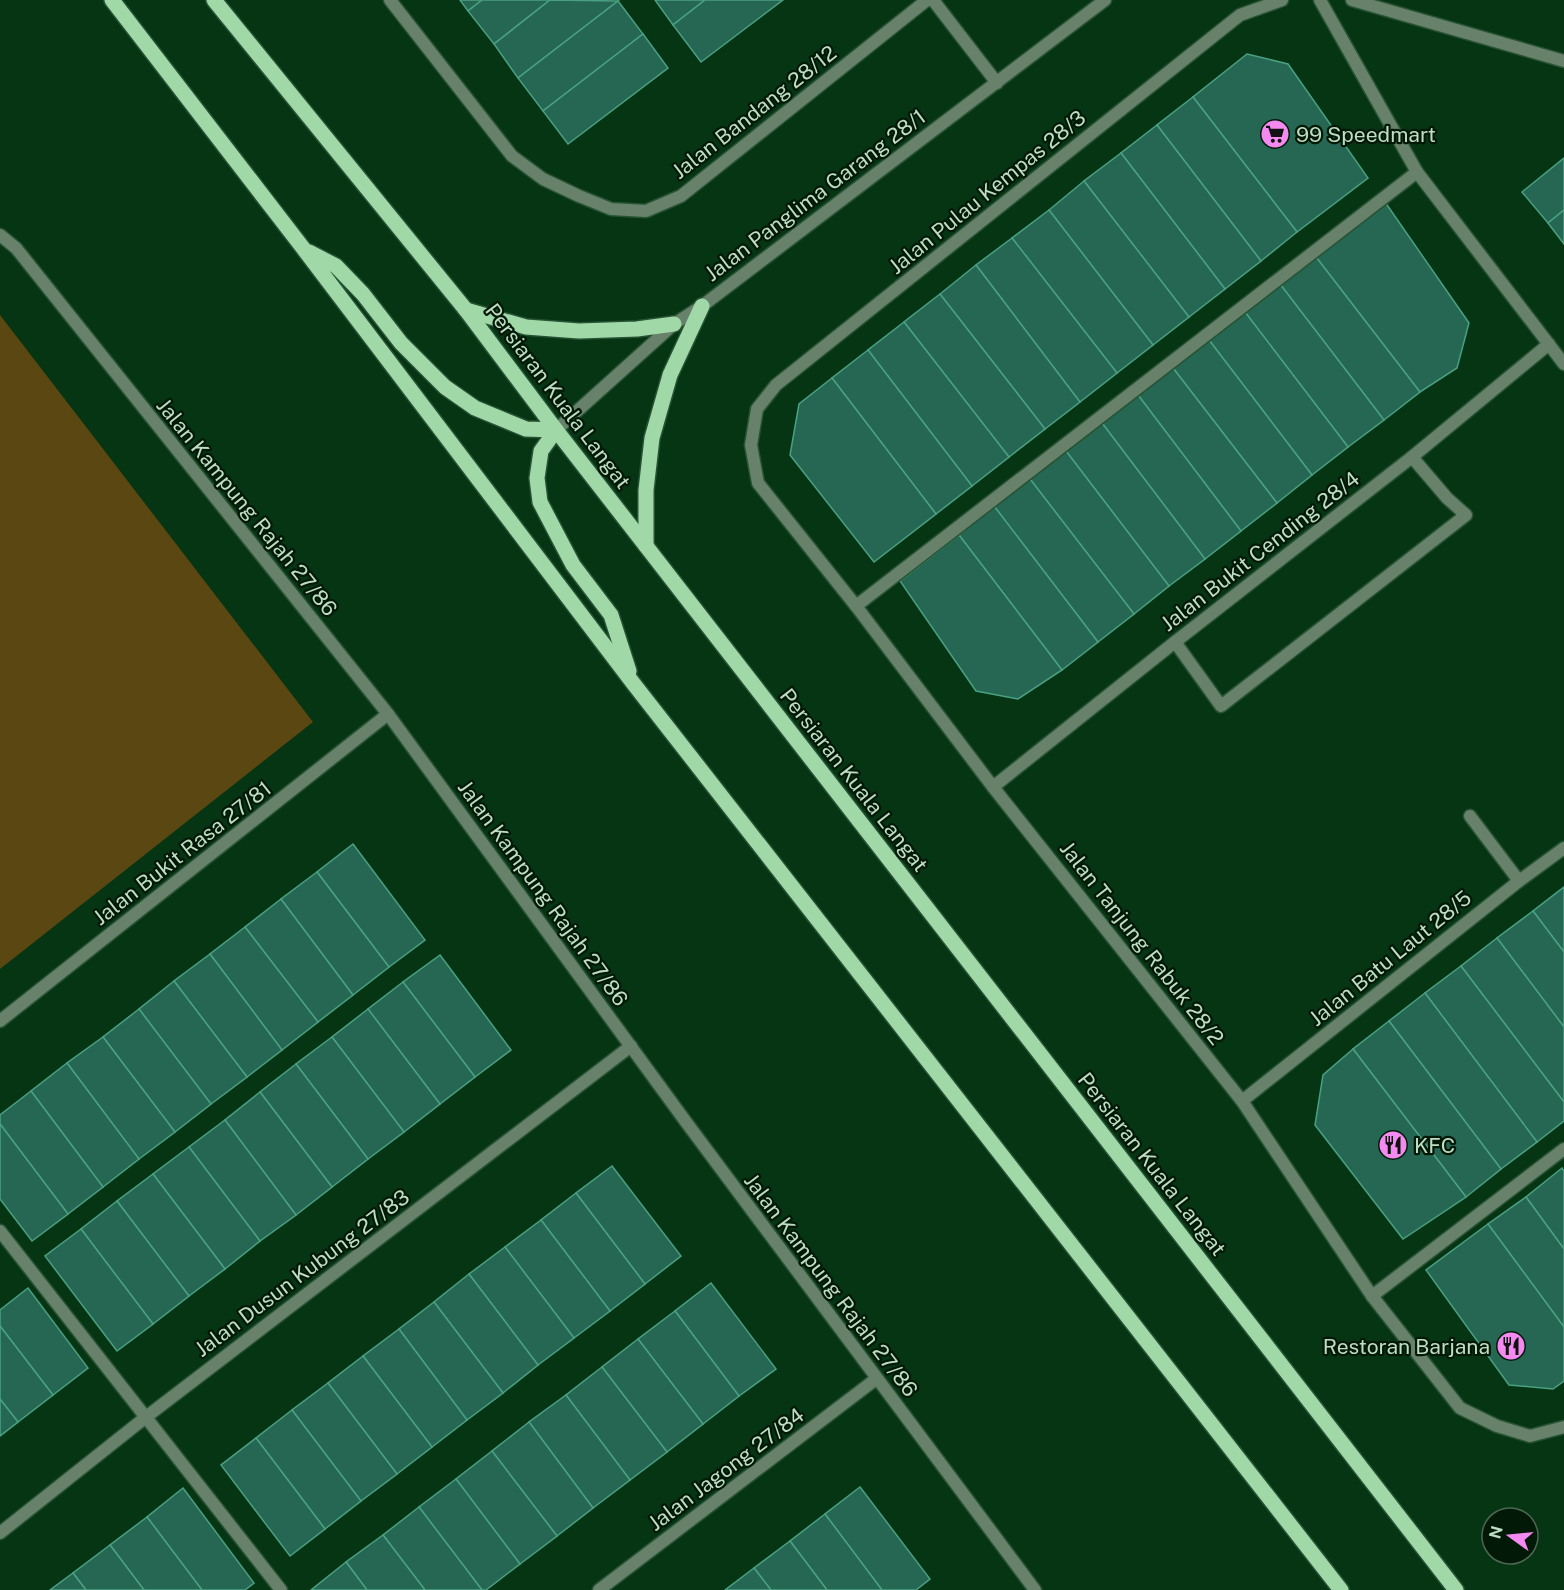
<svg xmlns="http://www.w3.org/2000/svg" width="1564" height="1590" viewBox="0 0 1564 1590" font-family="'Public Sans',sans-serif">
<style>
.green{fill:#5a4711}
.building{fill:#256752;stroke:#4aa082;stroke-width:1.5}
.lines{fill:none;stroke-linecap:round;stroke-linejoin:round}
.service-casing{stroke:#275334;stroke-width:15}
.minor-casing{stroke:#275334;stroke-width:15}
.primary-casing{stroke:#275334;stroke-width:18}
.service{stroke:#67816a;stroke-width:12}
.minor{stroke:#67816a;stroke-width:12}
.primary{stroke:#a0d8a8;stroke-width:15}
.labels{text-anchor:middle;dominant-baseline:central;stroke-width:4.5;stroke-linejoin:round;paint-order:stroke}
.street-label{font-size:21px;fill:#bfddc3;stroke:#021907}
.poi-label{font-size:21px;fill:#bfddc3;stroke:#021907;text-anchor:start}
</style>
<rect width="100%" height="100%" fill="#063514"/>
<polygon class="green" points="0,315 313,722 0,969"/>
<g class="building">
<polygon points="460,0 482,0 468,11"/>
<polygon points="482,0 550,0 494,44 468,11"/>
<polygon points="550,0 618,1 518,78 494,44"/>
<polygon points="655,0 705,0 673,25"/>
<polygon points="705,0 783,0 701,62 673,25"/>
<polygon points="618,1 643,34 543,111 518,78"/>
<polygon points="643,34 668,68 568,144 543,111"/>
<polygon points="1247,54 1288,64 1368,178 1297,232 1193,97"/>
<polygon points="1193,97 1297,232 1261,261 1157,125"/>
<polygon points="1157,125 1261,261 1225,289 1121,153"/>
<polygon points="1121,153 1225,289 1189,317 1084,181"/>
<polygon points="1564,158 1564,210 1548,223 1522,192"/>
<polygon points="1084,181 1189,317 1153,345 1049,210"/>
<polygon points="1385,202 1469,323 1457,368 1420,392 1316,257"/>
<polygon points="1049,210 1153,345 1117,373 1012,238"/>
<polygon points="1564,210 1564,244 1548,223"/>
<polygon points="1012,238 1117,373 1080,402 976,265"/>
<polygon points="1316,257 1420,392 1384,420 1280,284"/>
<polygon points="976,265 1080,402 1045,429 940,294"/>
<polygon points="1280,284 1384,420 1348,447 1245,312"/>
<polygon points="940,294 1045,429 1009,457 904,322"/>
<polygon points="1245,312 1348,447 1312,475 1209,340"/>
<polygon points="904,322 1009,457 972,486 868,350"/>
<polygon points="1209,340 1312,475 1277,503 1173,368"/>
<polygon points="868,350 972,486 936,514 832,378"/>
<polygon points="1173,368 1277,503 1241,531 1138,395"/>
<polygon points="832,378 936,514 874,562 790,455 799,404"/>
<polygon points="1138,395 1241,531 1205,559 1102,423"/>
<polygon points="1102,423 1205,559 1169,586 1066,451"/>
<polygon points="1066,451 1169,586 1134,614 1030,479"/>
<polygon points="1030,479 1134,614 1098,642 994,506"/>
<polygon points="994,506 1098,642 1062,670 959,535"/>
<polygon points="959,535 1062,670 1018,699 976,691 900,581"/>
<polygon points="353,844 425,940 389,967 317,872"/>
<polygon points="317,872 389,967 353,995 281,899"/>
<polygon points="1564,887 1564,952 1533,911"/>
<polygon points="281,899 353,995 318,1022 245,927"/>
<polygon points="1533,911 1564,952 1564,1027 1497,938"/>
<polygon points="245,927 318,1022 282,1050 210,954"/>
<polygon points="1497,938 1564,1027 1564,1102 1461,966"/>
<polygon points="210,954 282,1050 247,1077 174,981"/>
<polygon points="440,955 511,1050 475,1077 403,982"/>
<polygon points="1461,966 1564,1102 1564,1121 1537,1142 1425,993"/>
<polygon points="174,981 247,1077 211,1104 139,1009"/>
<polygon points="403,982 475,1077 440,1104 368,1009"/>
<polygon points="1425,993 1537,1142 1501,1169 1389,1021"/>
<polygon points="139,1009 211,1104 175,1132 103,1037"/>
<polygon points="368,1009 440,1104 404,1132 332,1037"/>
<polygon points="1389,1021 1501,1169 1466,1197 1353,1049"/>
<polygon points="103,1037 175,1132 139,1159 67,1063"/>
<polygon points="332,1037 404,1132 368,1159 296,1064"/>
<polygon points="1353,1049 1466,1197 1403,1239 1315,1125 1323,1075"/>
<polygon points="67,1063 139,1159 103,1187 31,1091"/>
<polygon points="296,1064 368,1159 332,1187 260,1092"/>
<polygon points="31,1091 103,1187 68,1214 0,1124 0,1115"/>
<polygon points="260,1092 332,1187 296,1215 225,1120"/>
<polygon points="225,1120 296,1215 260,1241 189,1147"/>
<polygon points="0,1124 68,1214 32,1241 0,1199"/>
<polygon points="189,1147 260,1241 225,1269 153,1174"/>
<polygon points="612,1166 681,1256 645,1284 576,1193"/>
<polygon points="1562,1168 1564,1171 1564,1249 1526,1197"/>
<polygon points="153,1174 225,1269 189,1296 117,1201"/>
<polygon points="576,1193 645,1284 610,1311 541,1220"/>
<polygon points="1526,1197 1564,1249 1564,1327 1488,1224"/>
<polygon points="117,1201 189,1296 153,1324 81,1229"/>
<polygon points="541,1220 610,1311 574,1338 505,1247"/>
<polygon points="1488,1224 1564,1327 1564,1381 1553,1389 1509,1385 1426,1270"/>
<polygon points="81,1229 153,1324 117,1351 45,1256"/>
<polygon points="505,1247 574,1338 538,1365 469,1274"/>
<polygon points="469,1274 538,1365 503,1393 434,1302"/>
<polygon points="711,1283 776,1369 739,1396 675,1311"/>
<polygon points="28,1288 88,1368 53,1395 0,1326 0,1310"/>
<polygon points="434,1302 503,1393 467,1420 399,1329"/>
<polygon points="675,1311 739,1396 703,1424 638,1339"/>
<polygon points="0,1326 53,1395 18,1422 0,1399"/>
<polygon points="399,1329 467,1420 432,1447 363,1356"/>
<polygon points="638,1339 703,1424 667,1452 602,1367"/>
<polygon points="363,1356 432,1447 397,1474 328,1383"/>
<polygon points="602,1367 667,1452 630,1480 566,1395"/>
<polygon points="328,1383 397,1474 361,1501 292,1410"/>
<polygon points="566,1395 630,1480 593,1508 529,1422"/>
<polygon points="0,1399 18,1422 0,1436"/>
<polygon points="292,1410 361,1501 325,1529 256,1438"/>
<polygon points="529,1422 593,1508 557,1536 492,1451"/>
<polygon points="256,1438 325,1529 290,1556 221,1465"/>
<polygon points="492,1451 557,1536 520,1564 456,1479"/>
<polygon points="456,1479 520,1564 486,1590 482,1590 419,1507"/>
<polygon points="860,1487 930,1579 916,1590 882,1590 825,1514"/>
<polygon points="183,1488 254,1583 245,1590 202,1590 147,1517"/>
<polygon points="419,1507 482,1590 425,1590 383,1535"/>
<polygon points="825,1514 882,1590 827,1590 790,1541"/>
<polygon points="147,1517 202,1590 144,1590 110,1545"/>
<polygon points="383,1535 425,1590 367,1590 346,1562"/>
<polygon points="790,1541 827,1590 771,1590 754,1568"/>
<polygon points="110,1545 144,1590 86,1590 73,1573"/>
<polygon points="346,1562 367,1590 311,1590"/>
<polygon points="754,1568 771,1590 725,1590"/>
<polygon points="73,1573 86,1590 50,1590"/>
</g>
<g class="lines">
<g class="service-casing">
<g id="service">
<polyline points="856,606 1417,172"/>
<polyline points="1175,642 1221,706 1466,515 1447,498 1412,457"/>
<polyline points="1470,816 1519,881"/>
<polyline points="0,1231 281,1590"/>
<polyline points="1372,1296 1564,1149"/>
</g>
</g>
<g class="minor-casing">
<g id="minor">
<polyline points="390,0 512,156 543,179 579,196 611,209 646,211 681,196 927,0"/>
<polyline points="933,0 997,83"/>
<polyline points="1282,0 1240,15 776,385 757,409 751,445 758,483 856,606 993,787 1242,1101 1372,1296 1460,1408 1497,1426 1530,1436 1564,1427"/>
<polyline points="1320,0 1417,172 1564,364"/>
<polyline points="1352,0 1564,61"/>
<polyline points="0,235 16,248 388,714 686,1122 1035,1590"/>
<polyline points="556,430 674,324 702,306 1105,0"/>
<polyline points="993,787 1175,642 1412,457 1549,344"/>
<polyline points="0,1021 388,714"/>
<polyline points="1242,1101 1519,881 1564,848"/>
<polyline points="0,1533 146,1417 631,1046"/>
<polyline points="599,1590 876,1379"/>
</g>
</g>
<g class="primary-casing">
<g id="primary">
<polyline points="112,0 303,248 633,683 1341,1590"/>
<polyline points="214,0 466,310 556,430 1456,1590"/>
<polyline points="309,252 336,266 363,294 401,343 445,387 475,408 526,429 556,430"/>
<polyline points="466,310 526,327 579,331 637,329 674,324"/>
<polyline points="556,430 541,451 537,478 540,502 573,565 611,615 629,671"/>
<polyline points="646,546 646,490 652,438 670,375 702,306"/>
</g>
</g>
<use href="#service" class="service"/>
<use href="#minor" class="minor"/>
<use href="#primary" class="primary"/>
</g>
<defs>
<g id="supermarket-disc" transform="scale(1.5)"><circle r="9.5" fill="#f489f0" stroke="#021907"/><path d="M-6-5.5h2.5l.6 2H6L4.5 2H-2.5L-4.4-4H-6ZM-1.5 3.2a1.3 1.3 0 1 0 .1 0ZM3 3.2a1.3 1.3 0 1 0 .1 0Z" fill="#111"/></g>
<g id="restaurant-disc" transform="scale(1.5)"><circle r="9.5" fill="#f489f0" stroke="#021907"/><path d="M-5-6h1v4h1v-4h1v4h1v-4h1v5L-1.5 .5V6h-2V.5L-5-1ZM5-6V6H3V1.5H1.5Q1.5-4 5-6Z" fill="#111"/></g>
</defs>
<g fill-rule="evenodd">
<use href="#supermarket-disc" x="1275" y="134"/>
<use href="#restaurant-disc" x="1393" y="1145"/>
<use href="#restaurant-disc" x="1511" y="1346"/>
</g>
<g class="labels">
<g class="street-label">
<text transform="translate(754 112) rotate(-38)">Jalan Bandang 28/12</text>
<text transform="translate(987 192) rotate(-39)">Jalan Pulau Kempas 28/3</text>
<text transform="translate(815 195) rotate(-37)">Jalan Panglima Garang 28/1</text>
<text transform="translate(558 396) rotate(53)">Persiaran Kuala Langat</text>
<text transform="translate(247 507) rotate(51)">Jalan Kampung Rajah 27/86</text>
<text transform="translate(1260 551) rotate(-38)">Jalan Bukit Cending 28/4</text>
<text transform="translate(854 780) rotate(52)">Persiaran Kuala Langat</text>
<text transform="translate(182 853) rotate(-38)">Jalan Bukit Rasa 27/81</text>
<text transform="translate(543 893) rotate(54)">Jalan Kampung Rajah 27/86</text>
<text transform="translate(1142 943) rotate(52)">Jalan Tanjung Rabuk 28/2</text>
<text transform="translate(1390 958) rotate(-39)">Jalan Batu Laut 28/5</text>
<text transform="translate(1152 1164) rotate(52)">Persiaran Kuala Langat</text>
<text transform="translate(302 1273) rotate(-37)">Jalan Dusun Kubung 27/83</text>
<text transform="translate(831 1285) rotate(53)">Jalan Kampung Rajah 27/86</text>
<text transform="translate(726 1469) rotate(-37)">Jalan Jagong 27/84</text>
</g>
<g class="poi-label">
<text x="1296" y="134">99 Speedmart</text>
<text x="1414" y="1145">KFC</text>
<text x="1490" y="1346" text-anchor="end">Restoran Barjana</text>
</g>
</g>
<g transform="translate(1510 1536) rotate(285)"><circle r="28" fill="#021907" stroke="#4e6752" stroke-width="1.5"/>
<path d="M0-4.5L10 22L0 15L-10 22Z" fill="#f489f0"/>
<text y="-9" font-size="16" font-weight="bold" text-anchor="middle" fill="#bfddc3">N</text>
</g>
</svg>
